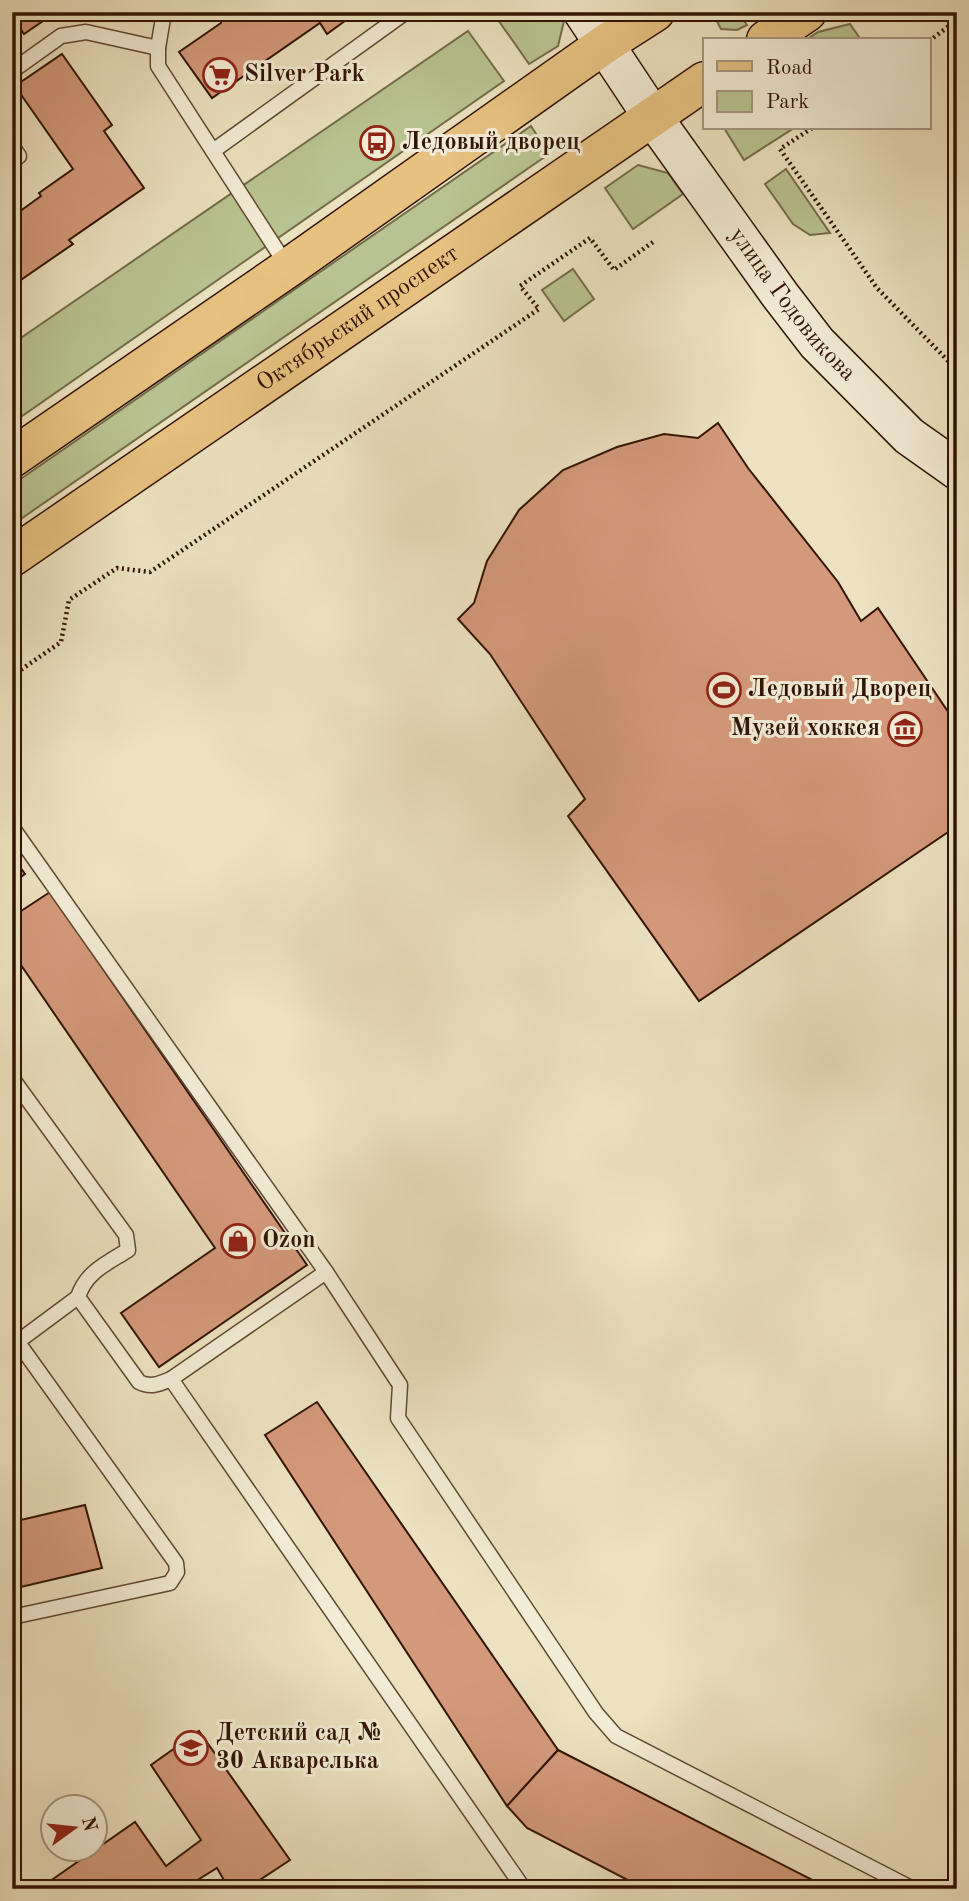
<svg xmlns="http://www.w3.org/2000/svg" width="969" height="1901" viewBox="0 0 969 1901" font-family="'Old Standard TT',serif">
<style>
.green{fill:#b9c391;stroke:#756c4a;stroke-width:2}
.building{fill:#d4997b;stroke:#311402;stroke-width:2}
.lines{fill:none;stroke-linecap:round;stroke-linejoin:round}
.lane-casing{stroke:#604832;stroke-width:17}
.secondary-casing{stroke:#311402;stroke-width:41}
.primary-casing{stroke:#311402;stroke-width:41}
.path{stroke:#311402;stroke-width:4.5;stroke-dasharray:2 3.5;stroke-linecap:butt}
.lane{stroke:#f3ecd6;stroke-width:14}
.secondary{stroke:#f3ecd6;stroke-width:38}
.primary{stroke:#e6c180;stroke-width:38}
.labels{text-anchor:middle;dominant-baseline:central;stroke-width:6;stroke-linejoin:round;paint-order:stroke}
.poi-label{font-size:24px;font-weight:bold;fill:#311402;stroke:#f3ecd6;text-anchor:start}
.street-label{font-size:24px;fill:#311402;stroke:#f3ecd6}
</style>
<rect width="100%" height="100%" fill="#ece2c0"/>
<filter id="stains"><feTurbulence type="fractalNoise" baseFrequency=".00286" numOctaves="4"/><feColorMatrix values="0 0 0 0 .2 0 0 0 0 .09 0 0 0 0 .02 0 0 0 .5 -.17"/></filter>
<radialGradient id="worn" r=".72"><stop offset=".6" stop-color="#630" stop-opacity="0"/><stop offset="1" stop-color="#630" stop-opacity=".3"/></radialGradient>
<g class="green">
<polygon points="503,12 562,12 565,17 558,46 529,64 496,17"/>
<polygon points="714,12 738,12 747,25 737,30 721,29 713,14"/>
<polygon points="850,24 861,40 806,40 818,32"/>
<polygon points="468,31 504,81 12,423 12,344"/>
<polygon points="531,126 549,154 12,525 12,485"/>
<polygon points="724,128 794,128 744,160"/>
<polygon points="638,165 668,173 683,194 633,229 605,188"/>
<polygon points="786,169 830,233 810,235 793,224 765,184"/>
<polygon points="573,269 594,299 564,321 542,290"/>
</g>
<g class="building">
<polygon points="12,12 56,12 24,34 12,16"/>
<polygon points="222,12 357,12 327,34 320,23 212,98 179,52 221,23"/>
<polygon points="62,54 112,125 104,131 144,188 69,240 73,244 12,286 12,217 41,196 39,193 73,169 15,86"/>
<polygon points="718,423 748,468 838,582 861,621 878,608 957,725 957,826 699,1001 568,816 585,799 490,654 458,619 474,603 487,561 519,510 563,470 617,447 664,434 698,438"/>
<polygon points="12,856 25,874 12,883"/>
<polygon points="50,892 307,1265 159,1367 121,1313 215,1248 12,952 12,917"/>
<polygon points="317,1402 558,1750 507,1806 265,1435"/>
<polygon points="85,1505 102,1568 12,1589 12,1522"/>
<polygon points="199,1731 290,1860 246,1889 229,1889 217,1868 183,1889 45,1889 43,1886 135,1822 166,1866 201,1840 151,1765"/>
<polygon points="558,1750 830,1889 645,1889 527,1828 507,1806"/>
</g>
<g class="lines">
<g class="lane-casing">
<g id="lane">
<polyline points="164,12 158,48 158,66 287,266"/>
<polyline points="12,71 61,36 86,32 158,48"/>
<polyline points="12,146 19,156 12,161"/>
<polyline points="213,151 406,12"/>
<polyline points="12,827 326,1272 400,1385 398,1418 596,1713 616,1736 913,1889"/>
<path d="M12 1078 126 1235 128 1250C106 1264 86 1272 78 1297L139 1382C151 1388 159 1384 171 1379L326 1272"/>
<polyline points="12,1334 176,1563 177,1572 170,1583 12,1617"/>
<polyline points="12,1346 78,1297"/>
<polyline points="171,1379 524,1889"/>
</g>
</g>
<g class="secondary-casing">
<g id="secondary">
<path id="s1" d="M583 12 652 116 780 295 817 343 909 436 957 470"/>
</g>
</g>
<g class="primary-casing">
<g id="primary">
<polyline points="766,40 807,12"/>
<polyline points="12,458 288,268 605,44 655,12"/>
<path id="s2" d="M12 557 705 81"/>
</g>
</g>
<g class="path">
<polyline points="929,41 957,20"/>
<polyline points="812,128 780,149 877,288 957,370"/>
<polyline points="12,676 61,642 69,600 117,568 150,572 539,309 520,286 590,238 614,270 653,242"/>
</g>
<use href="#lane" class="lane"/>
<use href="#secondary" class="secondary"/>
<use href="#primary" class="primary"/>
</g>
<defs>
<g id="supermarket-ring" transform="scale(1.75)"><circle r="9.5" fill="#f3ecd6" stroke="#8f2418" stroke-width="1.5"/><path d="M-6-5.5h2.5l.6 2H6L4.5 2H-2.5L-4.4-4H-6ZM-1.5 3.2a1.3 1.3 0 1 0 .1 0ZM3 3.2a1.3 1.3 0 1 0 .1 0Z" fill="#8f2418"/></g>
<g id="bus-ring" transform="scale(1.75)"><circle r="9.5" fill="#f3ecd6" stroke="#8f2418" stroke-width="1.5"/><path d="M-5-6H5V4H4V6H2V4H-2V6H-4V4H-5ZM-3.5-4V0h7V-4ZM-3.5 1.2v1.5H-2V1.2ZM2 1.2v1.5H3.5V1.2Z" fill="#8f2418"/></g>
<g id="stadium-ring" transform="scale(1.75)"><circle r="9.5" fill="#f3ecd6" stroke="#8f2418" stroke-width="1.5"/><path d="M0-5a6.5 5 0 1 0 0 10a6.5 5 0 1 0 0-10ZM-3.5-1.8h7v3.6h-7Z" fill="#8f2418"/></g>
<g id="museum-ring" transform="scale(1.75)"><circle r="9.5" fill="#f3ecd6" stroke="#8f2418" stroke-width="1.5"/><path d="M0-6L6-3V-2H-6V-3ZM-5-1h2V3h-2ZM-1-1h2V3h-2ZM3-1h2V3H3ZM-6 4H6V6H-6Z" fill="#8f2418"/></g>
<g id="shop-ring" transform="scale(1.75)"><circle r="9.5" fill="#f3ecd6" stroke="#8f2418" stroke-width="1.5"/><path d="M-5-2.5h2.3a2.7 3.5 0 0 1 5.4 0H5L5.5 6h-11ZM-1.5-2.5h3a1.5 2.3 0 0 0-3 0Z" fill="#8f2418"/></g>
<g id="school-ring" transform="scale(1.75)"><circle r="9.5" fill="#f3ecd6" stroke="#8f2418" stroke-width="1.5"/><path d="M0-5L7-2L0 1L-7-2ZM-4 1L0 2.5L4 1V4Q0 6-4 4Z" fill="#8f2418"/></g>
</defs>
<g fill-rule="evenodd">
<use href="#supermarket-ring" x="220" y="75"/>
<use href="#bus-ring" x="377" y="143"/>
<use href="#stadium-ring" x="724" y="690"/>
<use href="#museum-ring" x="905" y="729"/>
<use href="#shop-ring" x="238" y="1241"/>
<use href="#school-ring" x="191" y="1748"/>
</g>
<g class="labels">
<g class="poi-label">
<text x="244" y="75">Silver Park</text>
<text x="402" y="143">Ледовый дворец</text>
<text x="748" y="690">Ледовый Дворец</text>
<text x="880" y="729" text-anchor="end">Музей хоккея</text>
<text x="262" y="1241">Ozon</text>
<text x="216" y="1734">Детский сад №<tspan x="216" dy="28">30 Акварелька</tspan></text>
</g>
<g class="street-label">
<text stroke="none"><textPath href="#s1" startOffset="360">улица Годовикова</textPath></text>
<text stroke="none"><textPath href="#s2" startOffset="420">Октябрьский проспект</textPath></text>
</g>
</g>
<rect width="969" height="1901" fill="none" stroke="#ece2c0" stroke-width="42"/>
<rect x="14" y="14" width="941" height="1873" fill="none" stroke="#311402" stroke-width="3.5"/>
<rect x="21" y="21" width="927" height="1859" fill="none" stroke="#311402" stroke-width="2"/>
<rect x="703" y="38" width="228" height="91" fill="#f3ecd6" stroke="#a59681" stroke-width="2"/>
<rect x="717" y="61" width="35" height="10" fill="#e6c180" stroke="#a59681" stroke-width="2"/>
<text x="766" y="74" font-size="21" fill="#311402">Road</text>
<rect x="717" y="91" width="35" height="21" fill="#b9c391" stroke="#a59681" stroke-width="2"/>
<text x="766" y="108" font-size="21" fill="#311402">Park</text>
<g transform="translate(74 1828) rotate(75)"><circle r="33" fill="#f3ecd6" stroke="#a59681" stroke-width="2"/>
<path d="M0-5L12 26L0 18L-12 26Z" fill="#8f2418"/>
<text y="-10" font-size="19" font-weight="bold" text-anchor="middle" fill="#311402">N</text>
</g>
<rect width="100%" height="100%" filter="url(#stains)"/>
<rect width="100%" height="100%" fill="url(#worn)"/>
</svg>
